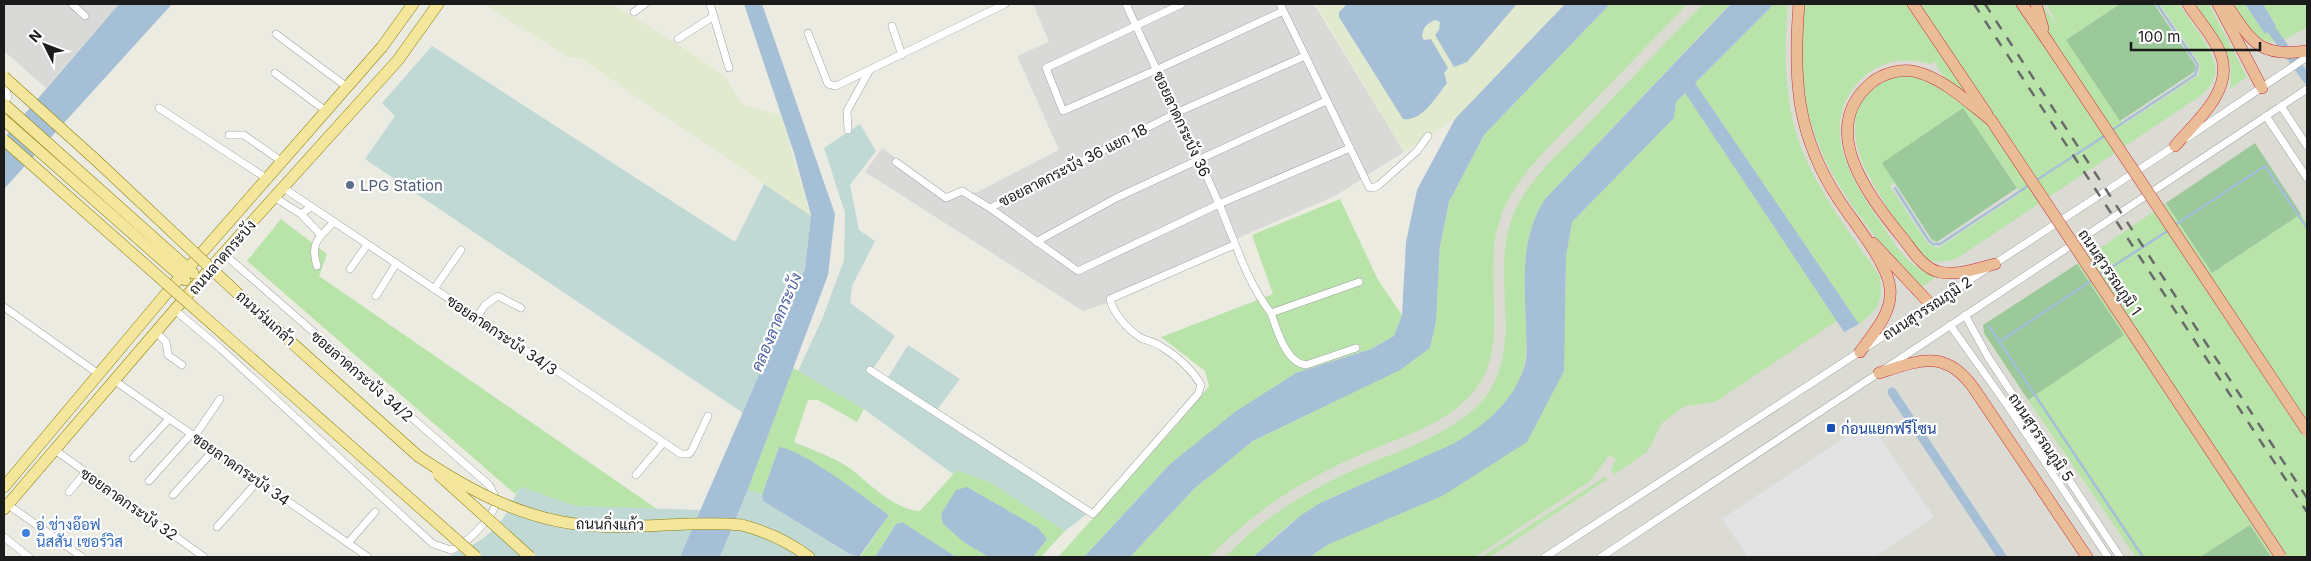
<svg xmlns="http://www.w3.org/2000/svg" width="2311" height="561" viewBox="0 0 2311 561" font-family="Inter,Sarabun,sans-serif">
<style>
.residential{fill:#d9d9d8}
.airport{fill:#dbdbd3}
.farmland{fill:#e1eace}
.grass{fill:#b8e4aa;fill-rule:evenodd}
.forest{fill:#9bc999}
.wetland{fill:#c0d9d4}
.parking{fill:#e3e3e3}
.water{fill:#a5bfd7}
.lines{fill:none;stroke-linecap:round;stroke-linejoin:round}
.stream{stroke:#a5bfd7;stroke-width:2.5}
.canal{stroke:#a5bfd7;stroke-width:9}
.minor-casing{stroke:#a2a2a2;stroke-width:8}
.primary-casing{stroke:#89800a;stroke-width:12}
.trunk-casing{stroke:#ca2f3c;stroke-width:12}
.minor{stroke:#fff;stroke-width:7}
.primary{stroke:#f5e69e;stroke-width:11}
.trunk{stroke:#eabd96;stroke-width:11}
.rail{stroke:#696969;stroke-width:2.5;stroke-dasharray:10 10;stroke-linecap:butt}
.primary-bridge-casing{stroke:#89800a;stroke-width:12;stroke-linecap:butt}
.trunk-bridge-casing{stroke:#ca2f3c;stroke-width:12;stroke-linecap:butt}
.primary-bridge{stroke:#f5e69e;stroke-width:11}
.trunk-bridge{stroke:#eabd96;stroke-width:11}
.service-dot{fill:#5c6f8a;stroke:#fff;stroke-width:2}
.transit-dot{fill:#1a4fb4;stroke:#fff;stroke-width:2}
.shop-dot{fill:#3f7fe0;stroke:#fff;stroke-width:2}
.labels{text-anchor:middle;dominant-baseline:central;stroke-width:4.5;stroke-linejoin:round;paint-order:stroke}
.street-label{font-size:15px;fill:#1b1b1b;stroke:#fff}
.service-label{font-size:15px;fill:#4e5e75;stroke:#fff;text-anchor:start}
.transit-label{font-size:15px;fill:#164399;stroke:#fff;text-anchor:start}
.shop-label{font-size:15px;fill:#366cbe;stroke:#fff;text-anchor:start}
.water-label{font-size:16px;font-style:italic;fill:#4f64a4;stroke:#fff}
</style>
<rect width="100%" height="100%" fill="#ecebe2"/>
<g class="residential">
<polygon points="4,4 119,4 46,88 4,51"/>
<polygon points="1033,4 1314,4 1404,152 1335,196 1245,235 1116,300 1083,311 865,172 882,148 948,196 977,192 1059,150 1017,56 1049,42"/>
</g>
<polygon class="airport" points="1638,4 2307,4 2307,557 1163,557 1320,432"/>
<g class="farmland">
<polygon points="483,4 612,4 690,52 726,77 742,105 781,115 811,216 580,58 568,57"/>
<polygon points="1316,4 1347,4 1339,12 1444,73 1448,68 1431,39 1424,40 1422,37 1423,29 1428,23 1435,20 1440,22 1439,30 1455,66 1467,62 1517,4 1565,4 1455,119 1404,152"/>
</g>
<g class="grass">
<path d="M1610 4H1687C1653 40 1618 76 1584 111 1553 143 1515 176 1500 219 1481 273 1512 344 1475 390 1444 429 1388 440 1346 461 1289 488 1254 513 1209 557H1130L1194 489 1253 441 1399 370 1430 348 1436 321 1440 246 1449 202 1484 135Z"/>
<path d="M1703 4H1730L1545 199C1519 239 1525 283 1526 328 1526 349 1527 367 1516 387 1482 452 1382 471 1321 503 1295 517 1273 538 1253 557H1225C1260 521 1301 494 1347 473 1392 452 1455 436 1486 396 1524 345 1491 278 1511 221 1524 182 1562 151 1589 123 1627 83 1665 43 1703 4Z"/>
<path d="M1774 4H1788C1785 38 1784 73 1790 107 1800 170 1844 224 1879 275 1884 301 1879 309 1859 324L1695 83Z"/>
<path d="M1804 4H2042L2060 30 2046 4H2120L2066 40 2123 125 2199 75 2200 64 2160 4H2179C2189 20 2220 56 2215 75 2213 83 2208 89 2203 94L1956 259C1946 261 1936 264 1927 259 1910 249 1870 181 1862 161 1858 150 1855 139 1855 127 1854 96 1887 70 1917 76 1935 80 1948 94 1961 104L1934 61 1931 64C1909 58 1885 59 1867 74 1814 119 1849 177 1881 223 1896 246 1908 269 1937 276L1919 289C1869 230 1815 170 1804 91 1799 62 1802 33 1804 4ZM1963 109 2021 193 1938 248 1928 244 1890 186 1895 182 1883 163Z"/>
<polygon points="2196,4 2209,4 2247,77 2230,89 2231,67 2226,51"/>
<path d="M2231 4H2245L2265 34 2276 25 2263 4H2307V27C2263 55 2257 40 2231 4Z"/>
<polygon points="1685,93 1837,321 1715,402 1685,406 1662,423 1648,451 1615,474 1611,470 1616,459 1609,455 1590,481 1475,557 1310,557 1327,545 1527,442 1566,294 1566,256 1572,222 1674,118 1676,102"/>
<polygon points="1340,199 1378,280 1402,315 1394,336 1371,349 1296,373 1170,464 1084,557 1058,557 1176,426 1209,386 1205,371 1161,337 1273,294 1252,235"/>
<polygon points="2166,203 2212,273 2301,214 2307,223 2307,557 2271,557 2250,525 2200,557 2136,557 2028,400 2123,335 2077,264"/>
<polygon points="281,219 327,254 319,276 657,509 575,506 521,487 515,494 247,261"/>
<path d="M793 368 864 409 857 422 818 400H808L794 442C810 449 835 458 848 467 870 483 892 509 920 511L957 470 991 483 1065 531 1041 557H1033L1046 539 965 542 989 557H956L901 522 896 524 875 557H860L889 515 779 447 762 495 748 489Z"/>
<polygon points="1605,477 1608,479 1490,557 1481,557"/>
</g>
<g class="forest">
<polygon points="2120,4 2154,4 2196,66 2194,72 2120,121 2066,40"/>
<polygon points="1963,108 2017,188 1937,242 1932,240 1882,163"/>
<polygon points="2255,143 2301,214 2212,273 2166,203"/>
<polygon points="2077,264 2124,335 2028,400 1984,333 1983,325"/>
<polygon points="2250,525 2271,557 2200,557"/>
</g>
<g class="wetland">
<polygon points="432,46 735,242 764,184 811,216 805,269 743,413 365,159 395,116 382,103"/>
<polygon points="860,124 876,151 850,185 859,230 875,241 852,286 850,303 895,336 873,369 887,379 908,345 960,379 936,411 1087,514 1065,531 991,483 957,470 953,474 864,409 798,371 823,317 844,260 845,213 824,148"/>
<path d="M521 487 576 506 701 510 680 557H446C470 548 491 537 506 514 512 505 514 495 521 487Z"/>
<polygon points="748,489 762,495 763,501 848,553 860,557 720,557"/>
</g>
<polygon class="parking" points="1869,421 1934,517 1875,557 1748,557 1722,519"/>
<g class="water">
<polygon points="119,4 172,4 4,189 4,138"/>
<polygon points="744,4 762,4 835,214 828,275 748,489 720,557 680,557 805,269 811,215 794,153"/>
<path d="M1347 4H1517L1467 62 1454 67 1435 35 1439 30 1440 22 1435 20C1426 24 1423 27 1422 37L1424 40 1431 39 1448 68 1444 73 1447 83C1436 97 1422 122 1403 119L1339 17V12Z"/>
<polygon points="1565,4 1610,4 1484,135 1449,202 1440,246 1436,321 1430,348 1400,370 1253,441 1194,489 1130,557 1084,557 1170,464 1235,412 1296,373 1371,349 1394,336 1402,315 1406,242 1417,190 1455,119"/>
<path d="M1731 4H1774L1695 83 1859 324 1844 332 1685 93 1676 102 1674 118 1572 222 1566 256 1564 371 1527 442 1442 496 1327 545 1310 557H1253L1300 516 1320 503 1453 444C1485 425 1515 401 1525 364 1528 354 1526 340 1526 329 1525 284 1519 239 1545 199Z"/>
<polygon points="2245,4 2263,4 2276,26 2265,34"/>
<path d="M779 447C804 450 866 499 889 515L859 557 848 553 763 501 762 495Z"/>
<polygon points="967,487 1038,528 1047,539 1033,557 989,557 965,543 943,524 941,514 956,490"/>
<polygon points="902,522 956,557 875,557 896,524"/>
</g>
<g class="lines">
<g class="stream">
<polyline points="2112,130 2195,75 2198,65 2157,4"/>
<polyline points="2035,181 2106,135"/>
<polyline points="1895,188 1929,241 1933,244 1940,244 2031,184"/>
<polyline points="2175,225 2265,166 2307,228"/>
<polyline points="2098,276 2169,230"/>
<polyline points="1989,326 2143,557"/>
<polyline points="1999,342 2094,279"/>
</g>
<g class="canal">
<polyline points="2253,4 2307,79"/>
<polyline points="1892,392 2002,557"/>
</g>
<g class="minor-casing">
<g id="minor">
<polyline points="72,4 85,16"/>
<polyline points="710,4 729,68"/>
<path d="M1126 4C1156 71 1190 137 1219 204 1235 241 1246 281 1271 313L1359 282"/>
<polyline points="1182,4 1046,68 1063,111 1156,70 1283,11"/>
<polyline points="1280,4 1369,187 1373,188 1379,185 1417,151 1428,136"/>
<polyline points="634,12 645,4"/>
<polyline points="892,26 902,55"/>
<polyline points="808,33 828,84 836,86 1005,4"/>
<polyline points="276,34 347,87"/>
<polyline points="678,39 714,16"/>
<polyline points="275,73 326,111"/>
<polyline points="4,84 8,97 4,102"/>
<polyline points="2281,106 2307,146"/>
<polyline points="159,108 266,178"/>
<polyline points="2266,116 2307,178"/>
<polyline points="848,130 847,111 869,71"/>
<polyline points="229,135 244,135 281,161"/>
<polyline points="2187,138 2307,57"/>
<polyline points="896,162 946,198 962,191 990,208 1176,113 1305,56"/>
<polyline points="282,187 681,454 689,454 692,450 708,416"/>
<polyline points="274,197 301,214 311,207"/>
<polyline points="990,208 1078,271 1219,204 1350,148"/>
<polyline points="301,214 321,235"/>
<polyline points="1036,242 1116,198 1326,101"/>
<path d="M317 266C310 243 318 238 334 222"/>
<polyline points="350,269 367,245"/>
<polyline points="434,289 461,250"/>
<polyline points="376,296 396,264"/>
<polyline points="4,307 100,375"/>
<path d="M176 311 221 349 433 544 451 550C464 547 497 514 496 500 495 495 492 490 489 485L224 254"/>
<path d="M1271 313C1277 330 1286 363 1306 365L1356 348"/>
<polyline points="1965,315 1988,357 2120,557"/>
<polyline points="477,317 485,305 498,296 521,308"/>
<polyline points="1950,325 2007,405 2108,557"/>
<polyline points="157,333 166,342 168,355 182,365"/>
<path d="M870 370 1093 514 1198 394 1201 385C1191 368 1178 357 1162 347 1156 342 1148 341 1141 338 1128 330 1113 313 1110 299L1234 245"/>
<polyline points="115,381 368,557"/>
<polyline points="194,437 220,399"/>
<polyline points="55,450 204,557"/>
<polyline points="133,458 169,419"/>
<polyline points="636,475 663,443"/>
<polyline points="149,481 191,434"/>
<polyline points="69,492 85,473"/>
<polyline points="173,495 214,450"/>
<polyline points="7,504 82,557"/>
<polyline points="217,527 258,481"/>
<polyline points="4,537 29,557"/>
<polyline points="348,543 375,512"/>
<polyline points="1545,557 2178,144"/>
<polyline points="1601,557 2307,89"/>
</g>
</g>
<g class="primary-casing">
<g id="primary">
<polyline points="4,104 193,273"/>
<polyline points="4,120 185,280"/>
<polyline points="252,307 418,456"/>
<polyline points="4,487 170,289 382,47 413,4"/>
<polyline points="4,509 214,264 398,60 438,4"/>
<path d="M742 525C768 532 788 541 809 557"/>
</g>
</g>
<g class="trunk-casing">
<g id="trunk">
<path d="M1799 4C1793 79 1796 135 1839 200 1853 222 1888 263 1890 288 1893 313 1873 333 1860 352"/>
<polyline points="1913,4 1987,114"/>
<polyline points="2022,4 2048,42"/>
<polyline points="2036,4 2043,28"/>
<polyline points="2218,4 2262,88"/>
<path d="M2226 4C2252 41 2258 58 2307 51"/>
<path d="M1991 120C1969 103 1944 79 1917 72 1902 68 1883 73 1871 83 1817 129 1868 195 1901 236 1911 248 1922 268 1939 272 1958 276 1978 268 1995 264"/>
<path d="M2175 146C2195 122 2234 91 2221 55 2215 38 2198 20 2188 4"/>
<polyline points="1873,243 1932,306"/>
<path d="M1879 373C1920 360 1946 348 1975 390L2087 557"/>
</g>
</g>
<use href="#minor" class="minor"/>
<use href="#primary" class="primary"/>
<use href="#trunk" class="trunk"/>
<g class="rail">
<polyline points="1974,4 2307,512"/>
<polyline points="1985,4 2307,498"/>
</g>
<g class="primary-bridge-casing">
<g id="primary-bridge">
<polyline points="4,77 97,161 252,307"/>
<polyline points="4,140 476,557"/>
<path d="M418 456C473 493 530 523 597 526 646 529 694 520 742 525"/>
<polyline points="438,474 530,557"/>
</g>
</g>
<g class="trunk-bridge-casing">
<g id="trunk-bridge">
<polyline points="2048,42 2307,431"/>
<polyline points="1991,120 2281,557"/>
</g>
</g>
<use href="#primary-bridge" class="primary-bridge"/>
<use href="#trunk-bridge" class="trunk-bridge"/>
</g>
<circle class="service-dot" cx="350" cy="185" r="5"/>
<rect class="transit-dot" x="1826" y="423" width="10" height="10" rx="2.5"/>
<circle class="shop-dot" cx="26" cy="533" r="5"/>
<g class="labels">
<g class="street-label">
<text transform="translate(1182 124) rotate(65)">ซอยลาดกระบัง 36</text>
<text transform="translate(1073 165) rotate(-27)">ซอยลาดกระบัง 36 แยก 18</text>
<text transform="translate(222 257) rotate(-49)">ถนนลาดกระบัง</text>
<text transform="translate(2110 272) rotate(56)">ถนนสุวรรณภูมิ 1</text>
<text transform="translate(1927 308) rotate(-33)">ถนนสุวรรณภูมิ 2</text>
<text transform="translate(266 318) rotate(42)">ถนนร่มเกล้า</text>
<text transform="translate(502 335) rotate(34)">ซอยลาดกระบัง 34/3</text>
<text transform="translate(362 376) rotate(41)">ซอยลาดกระบัง 34/2</text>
<text transform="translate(2041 437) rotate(56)">ถนนสุวรรณภูมิ 5</text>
<text transform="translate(241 469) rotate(35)">ซอยลาดกระบัง 34</text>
<text transform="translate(129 504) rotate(35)">ซอยลาดกระบัง 32</text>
<text transform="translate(610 524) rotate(1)">ถนนกิ่งแก้ว</text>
</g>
<g class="service-label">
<text x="360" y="185">LPG Station</text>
</g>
<g class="transit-label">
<text x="1841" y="428">ก่อนแยกฟรีโซน</text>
</g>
<g class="shop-label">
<text x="36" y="524">อู่ ช่างอ๊อฟ<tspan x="36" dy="17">นิสสัน เซอร์วิส</tspan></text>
</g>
<g class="water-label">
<text transform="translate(776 322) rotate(-67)">คลองลาดกระบัง</text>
</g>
</g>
<rect width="2311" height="561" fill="none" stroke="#1b1b1b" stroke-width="10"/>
<g transform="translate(45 45) rotate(312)" stroke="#ffffff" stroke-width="4" paint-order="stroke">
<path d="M0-4L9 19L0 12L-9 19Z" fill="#1b1b1b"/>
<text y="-8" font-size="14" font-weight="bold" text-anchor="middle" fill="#1b1b1b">N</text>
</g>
<path d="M2131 42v8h129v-8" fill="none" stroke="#1b1b1b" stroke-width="2.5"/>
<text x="2138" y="42" font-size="15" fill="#1b1b1b" stroke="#ffffff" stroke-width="4" paint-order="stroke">100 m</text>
</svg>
